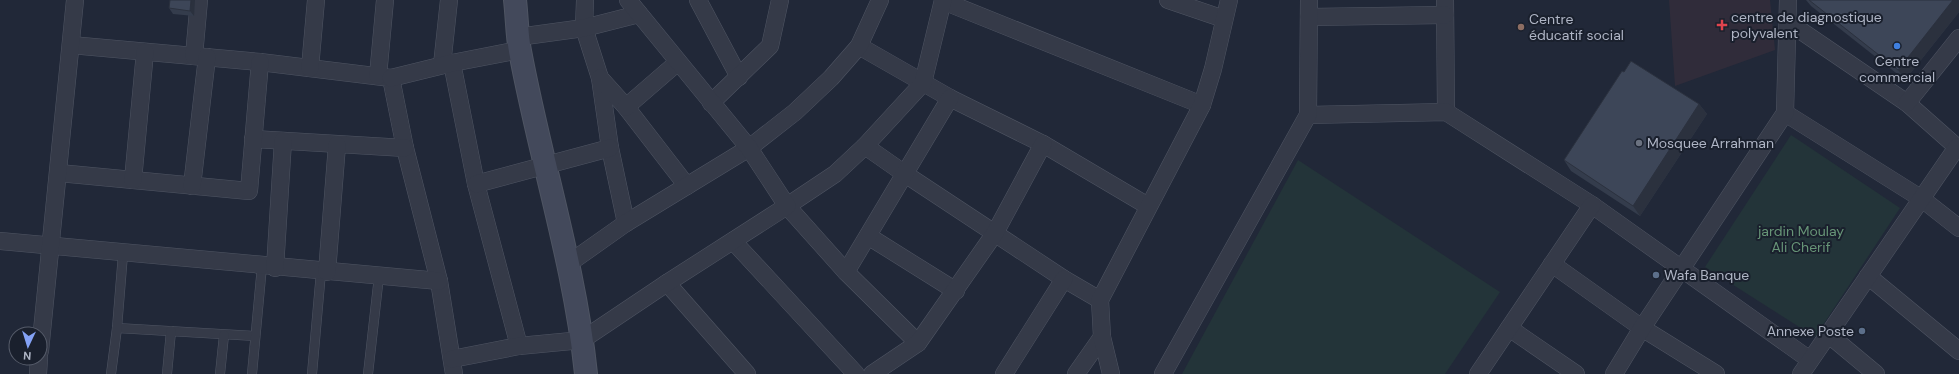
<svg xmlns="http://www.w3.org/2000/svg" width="1959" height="374" viewBox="0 0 1959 374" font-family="'DM Sans',sans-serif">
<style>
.medical{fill:#302c3a}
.green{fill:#233439}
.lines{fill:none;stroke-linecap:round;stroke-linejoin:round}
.service-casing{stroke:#4f5563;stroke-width:10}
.minor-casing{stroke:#4f5563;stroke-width:18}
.secondary-casing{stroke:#4f5563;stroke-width:24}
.service{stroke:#353a48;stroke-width:9}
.minor{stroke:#353a48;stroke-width:17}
.secondary{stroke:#43495b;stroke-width:22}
.wall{fill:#343c4c}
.shaded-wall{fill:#2b313e}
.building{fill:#3d4658;stroke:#2b313e}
.health-dot{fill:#e0444e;stroke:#1a202d;stroke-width:1.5}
.education-dot{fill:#8d6e63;stroke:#1a202d;stroke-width:1.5}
.shop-dot{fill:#3f7fe0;stroke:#1a202d;stroke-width:1.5}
.worship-dot{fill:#6b7280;stroke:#1a202d;stroke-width:1.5}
.service-dot{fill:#5c6f8a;stroke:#1a202d;stroke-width:1.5}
.labels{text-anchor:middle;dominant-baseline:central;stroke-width:4;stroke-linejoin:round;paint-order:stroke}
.poi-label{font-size:14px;fill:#afb5c5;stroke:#1a202d;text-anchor:start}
.park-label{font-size:14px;fill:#679577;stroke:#1a202d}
</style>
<rect width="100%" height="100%" fill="#212838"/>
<polygon class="medical" points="1669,0 1770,0 1775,50 1675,86"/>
<g class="green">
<polygon points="1791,135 1900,208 1815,337 1705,267"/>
<polygon points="1298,160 1500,292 1445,374 1182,374"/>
</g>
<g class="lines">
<g class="service-casing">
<g id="service">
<polyline points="117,328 255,336"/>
<polyline points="111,374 117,328 123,254"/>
<polyline points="167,374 171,331"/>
<polyline points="220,374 224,335"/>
<polyline points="252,374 262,266"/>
<polyline points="312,374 321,272"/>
<polyline points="368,374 379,276"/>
</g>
</g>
<g class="minor-casing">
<g id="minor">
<polyline points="585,0 584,28 600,78 610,148 626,223"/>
<polyline points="698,0 739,77"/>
<polyline points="1168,0 1224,19"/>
<polyline points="1445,0 1446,112"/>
<polyline points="943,1 1202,105"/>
<polyline points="1309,17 1445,15"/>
<polyline points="1788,22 1907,103 1959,149"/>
<polyline points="518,37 584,28 639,14"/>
<polyline points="71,45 260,62 391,78 405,148 439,281 454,374"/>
<polyline points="859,46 950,98 1043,144 1148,206"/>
<polyline points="194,56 199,0"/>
<polyline points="452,63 476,184 519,346"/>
<polyline points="442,65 449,0"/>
<polyline points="310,68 316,0"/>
<polyline points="378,76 385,0"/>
<polyline points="391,78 452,63 519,50"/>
<polyline points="600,78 626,107 687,186"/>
<polyline points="711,103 770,46 780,0"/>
<polyline points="1907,103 1959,38"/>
<polyline points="626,107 678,62"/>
<polyline points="1785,113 1922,199 1959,228"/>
<polyline points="1308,115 1446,112 1592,205 1810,360"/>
<polyline points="253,139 405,148"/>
<polyline points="865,146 905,174 1064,279 1100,300"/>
<polyline points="59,173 249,191 260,62"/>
<polyline points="133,180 145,52"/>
<polyline points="476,184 610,148"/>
<polyline points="192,186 207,57"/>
<polyline points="868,236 956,291"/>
<polyline points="0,241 439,281"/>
<polyline points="733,241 856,374"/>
<polyline points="568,264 626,223 749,148 795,112 831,78 859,46 880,0"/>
<polyline points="1552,264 1642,328 1716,374"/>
<polyline points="275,268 283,141"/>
<polyline points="327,272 337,145"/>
<polyline points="846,272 950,98"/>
<polyline points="1868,276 1959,351"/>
<polyline points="667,283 747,374"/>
<polyline points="1509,328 1576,374"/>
<polyline points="1828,334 1876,374"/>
<polyline points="918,343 846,272 787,206 835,174 865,146 923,83 943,0"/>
<polyline points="40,351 75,0"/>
<polyline points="452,359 519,346 582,340 667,283 787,206 749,148 628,0"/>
<polyline points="38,374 39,358"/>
<polyline points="872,374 918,343 995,233 1043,144"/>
<polyline points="1004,374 1064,279"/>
<polyline points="1076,374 1102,337"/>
<polyline points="1111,374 1102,337 1100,300 1202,105 1213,69 1229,0"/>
<polyline points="1163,374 1308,115 1309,0"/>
<polyline points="1478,374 1592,205"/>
<polyline points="1614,374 1642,328 1785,113 1788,0"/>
<polyline points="1801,374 1957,147"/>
</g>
</g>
<g class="secondary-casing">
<path id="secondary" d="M515 0C517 17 517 35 520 51 540 159 575 265 586 374"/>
</g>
<use href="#service" class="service"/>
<use href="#minor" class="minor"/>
<use href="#secondary" class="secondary"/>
</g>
<g class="wall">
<polygon points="195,0 194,16 173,14 169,8"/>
<polygon points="1806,0 1959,0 1959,12 1905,80 1811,6"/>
<polygon points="1699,104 1707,114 1640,216 1571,171 1564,160"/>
</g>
<g class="shaded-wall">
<polygon points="191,0 195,0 194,16 190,11"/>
<polygon points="1953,0 1959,0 1959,12 1905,80 1898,70"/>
<polygon points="1699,104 1707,114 1640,216 1633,206"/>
</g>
<g class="building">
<polygon points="170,0 191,0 190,11 169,8"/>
<polygon points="1809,0 1953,0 1898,70"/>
<polygon points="1631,61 1699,104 1633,206 1564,160 1622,71 1624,72"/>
</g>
<path class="health-dot" d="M1720 19h4v4h4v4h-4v4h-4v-4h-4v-4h4z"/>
<circle class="education-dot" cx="1521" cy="27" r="4"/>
<circle class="shop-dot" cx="1897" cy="46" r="4"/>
<circle class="worship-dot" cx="1639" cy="143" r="4"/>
<g class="service-dot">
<circle cx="1656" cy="275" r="4"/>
<circle cx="1862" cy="331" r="4"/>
</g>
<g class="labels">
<g class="poi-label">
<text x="1731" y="17">centre de diagnostique<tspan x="1731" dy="16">polyvalent</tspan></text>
<text x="1529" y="19">Centre<tspan x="1529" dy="16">éducatif social</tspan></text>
<text x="1897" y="61" text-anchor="middle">Centre<tspan x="1897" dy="16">commercial</tspan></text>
<text x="1647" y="143">Mosquee Arrahman</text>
<text x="1664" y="275">Wafa Banque</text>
<text x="1854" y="331" text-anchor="end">Annexe Poste</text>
</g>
<g class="park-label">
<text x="1801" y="231">jardin Moulay<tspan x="1801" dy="16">Ali Cherif</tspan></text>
</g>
</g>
<g transform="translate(28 346) rotate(184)"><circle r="19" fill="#1a202d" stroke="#565c6a"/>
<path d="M0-3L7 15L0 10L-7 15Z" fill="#84a2f5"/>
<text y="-6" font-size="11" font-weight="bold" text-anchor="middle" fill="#afb5c5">N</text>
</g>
</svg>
